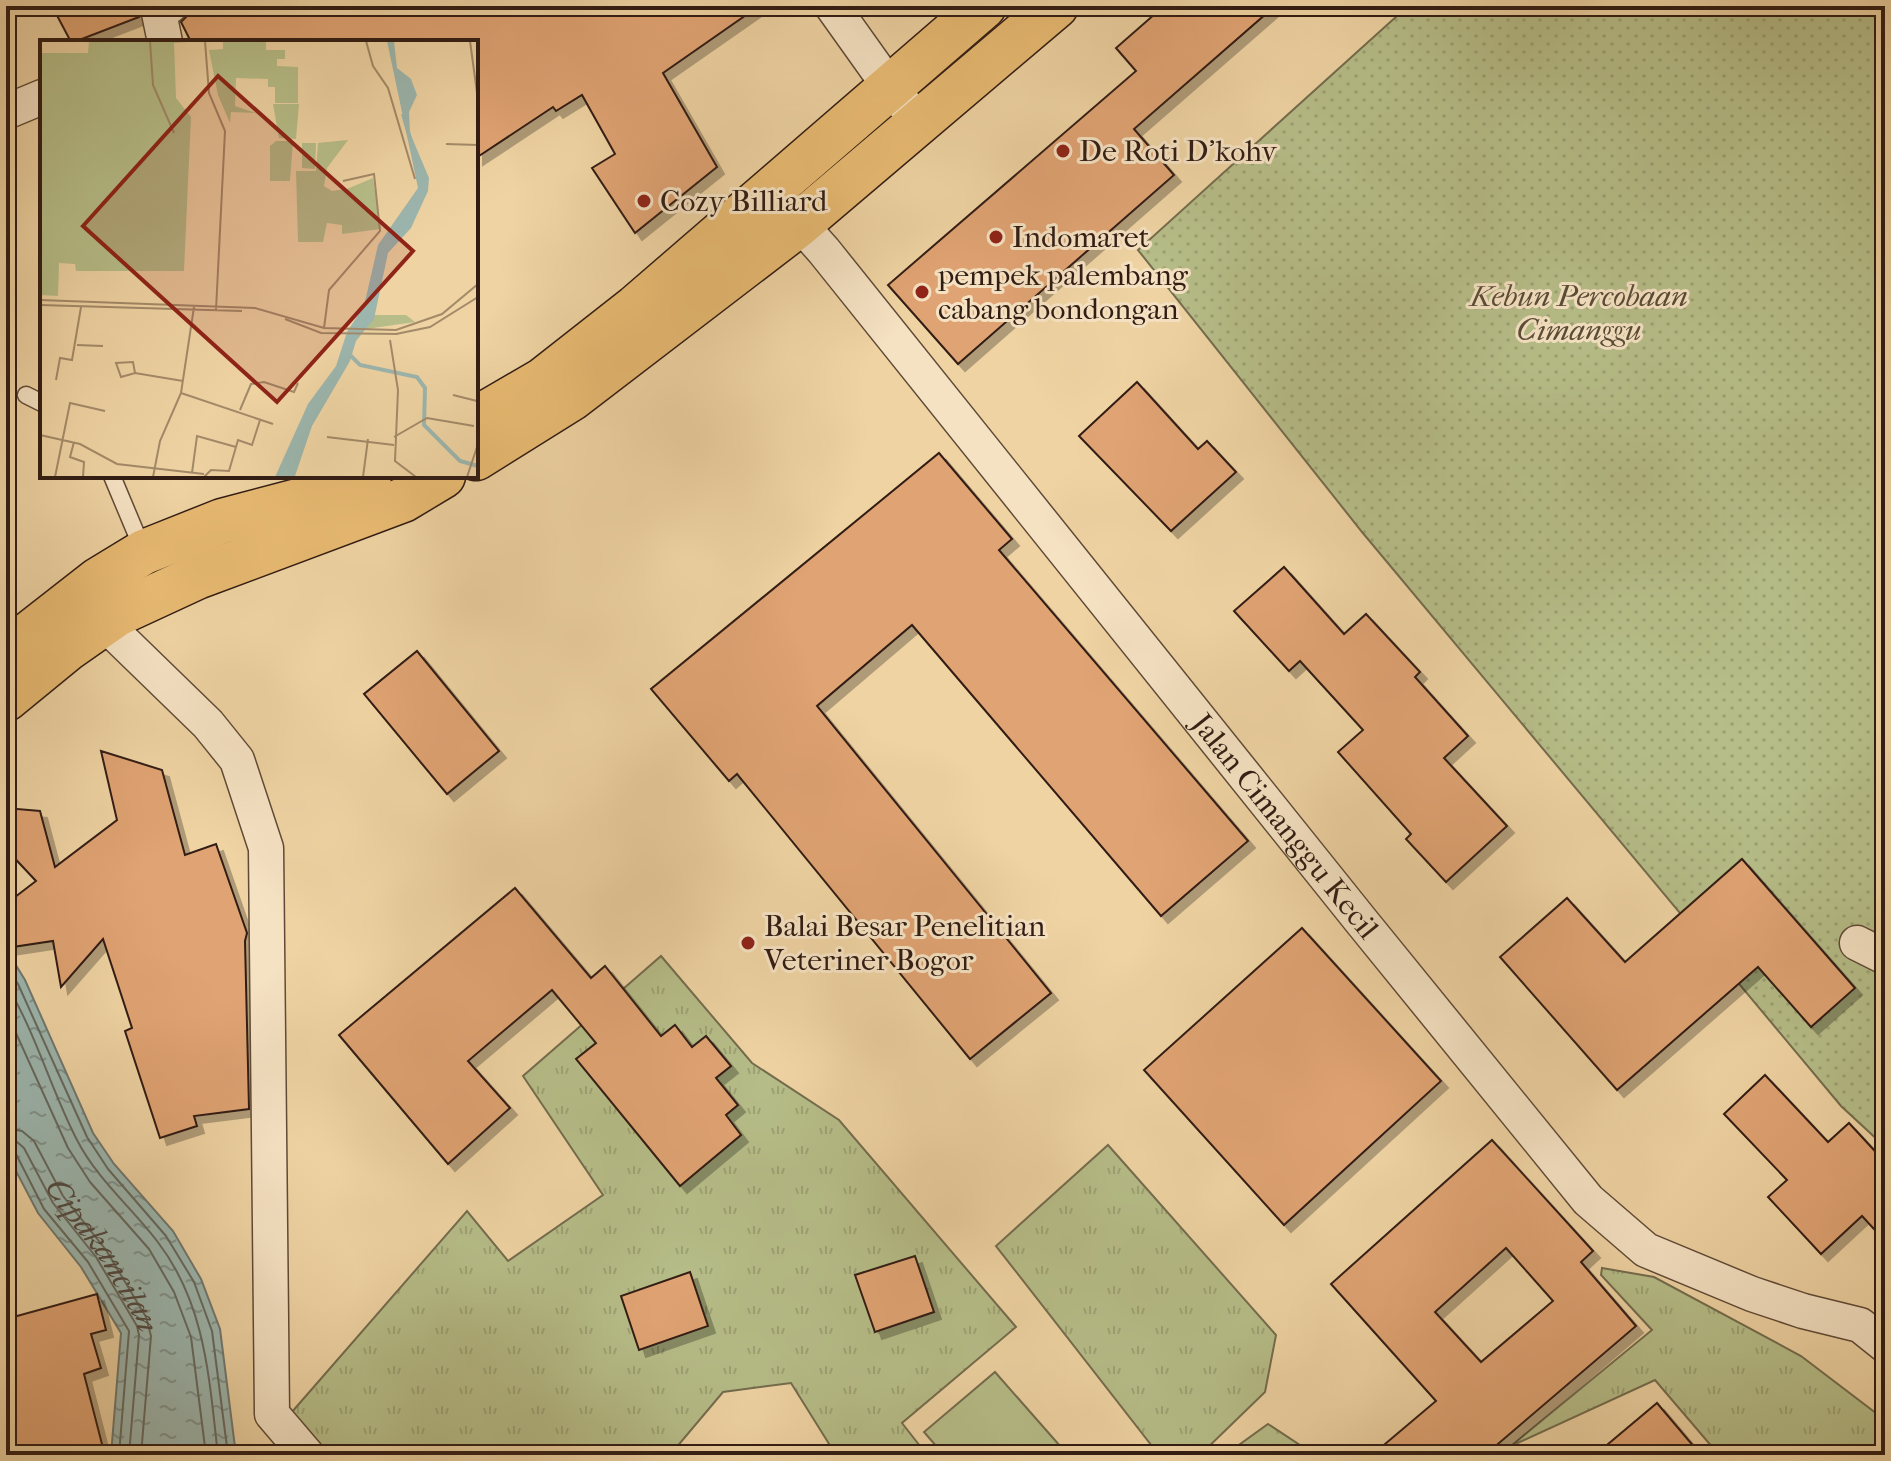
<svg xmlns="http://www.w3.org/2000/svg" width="1891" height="1461" viewBox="0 0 1891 1461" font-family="'IM FELL French Canon',serif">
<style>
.grass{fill:url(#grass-tufts);stroke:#746c4e;stroke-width:2}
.park{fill:#b6bd88;stroke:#746c4e;stroke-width:2}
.garden{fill:url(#garden-dots);stroke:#746c4e;stroke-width:2}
.water{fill:url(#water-ripples);stroke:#717870;stroke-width:2}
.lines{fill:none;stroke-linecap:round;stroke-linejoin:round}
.shore{stroke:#666960;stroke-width:2}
.building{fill:#e0a373;stroke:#311c13;stroke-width:2;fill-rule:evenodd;filter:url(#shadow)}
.lane-casing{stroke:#604a37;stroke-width:19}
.street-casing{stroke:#604a37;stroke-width:37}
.primary-casing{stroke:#311c13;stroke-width:47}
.lane{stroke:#f5e2c3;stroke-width:16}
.street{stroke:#f5e2c3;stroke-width:34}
.primary{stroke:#e8ba72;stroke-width:44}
.poi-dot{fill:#8f2418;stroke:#f5e2c3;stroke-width:3}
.labels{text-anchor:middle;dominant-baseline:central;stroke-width:6;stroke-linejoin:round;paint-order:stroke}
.poi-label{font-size:30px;fill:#311c13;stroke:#f5e2c3;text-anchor:start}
.park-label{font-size:30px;font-style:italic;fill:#594c36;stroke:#f5e2c3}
.street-label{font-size:30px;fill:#311c13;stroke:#f5e2c3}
.water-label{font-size:32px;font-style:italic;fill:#514a42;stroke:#f5e2c3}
.inset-river{fill:none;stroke:#9cb6ae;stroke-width:4}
.inset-road{fill:none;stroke:#a38a69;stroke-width:2}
.view{fill:#8f2418;fill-opacity:0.15;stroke:#8f2418;stroke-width:4}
.inset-edge{fill:none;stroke:#311c13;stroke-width:4}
</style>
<defs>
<pattern id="grass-tufts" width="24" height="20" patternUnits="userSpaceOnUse" patternTransform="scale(2)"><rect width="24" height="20" fill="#b6bd88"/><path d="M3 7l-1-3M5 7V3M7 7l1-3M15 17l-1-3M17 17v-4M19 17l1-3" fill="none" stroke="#9da274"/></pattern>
<pattern id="garden-dots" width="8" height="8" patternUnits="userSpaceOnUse" patternTransform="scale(2)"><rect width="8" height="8" fill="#b6bd88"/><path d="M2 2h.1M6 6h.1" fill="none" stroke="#9da274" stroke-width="1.8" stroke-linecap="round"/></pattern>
<pattern id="water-ripples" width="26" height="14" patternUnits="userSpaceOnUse" patternTransform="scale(2)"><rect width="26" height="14" fill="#9cb6ae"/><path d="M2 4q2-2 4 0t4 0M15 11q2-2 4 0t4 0" fill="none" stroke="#80938c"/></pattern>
<filter id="shadow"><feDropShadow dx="7" dy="7" stdDeviation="0" flood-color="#0004"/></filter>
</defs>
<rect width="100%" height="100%" fill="#efd3a3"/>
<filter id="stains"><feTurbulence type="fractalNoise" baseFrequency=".0025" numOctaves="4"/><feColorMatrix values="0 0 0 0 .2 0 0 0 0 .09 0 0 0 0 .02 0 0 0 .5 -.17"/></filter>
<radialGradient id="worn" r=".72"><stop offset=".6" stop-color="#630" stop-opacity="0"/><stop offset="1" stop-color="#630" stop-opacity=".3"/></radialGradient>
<g class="grass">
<polygon points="661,956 752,1063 839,1120 1016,1327 902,1423 927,1455 836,1455 791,1383 723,1392 670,1455 311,1455 278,1428 467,1211 508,1261 603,1195 523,1076"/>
<polygon points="1108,1145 1276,1335 1265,1392 1200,1455 1159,1455 996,1246"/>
<polygon points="1602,1268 1654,1277 1801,1356 1885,1420 1885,1455 1719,1455 1655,1380 1511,1446 1652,1330 1601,1275"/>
<polygon points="1268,1424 1315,1455 1225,1455"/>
</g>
<polygon class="park" points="995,1372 1068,1455 944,1455 924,1432"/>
<polygon class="garden" points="1408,6 1885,6 1885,1141 1881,1143 1841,1106 1362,532 1138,250"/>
<polygon class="water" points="6,949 25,980 93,1133 114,1164 173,1231 201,1279 220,1329 236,1455 111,1455 121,1333 81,1267 38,1213 6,1152"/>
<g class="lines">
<g class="shore">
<polyline points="6,966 18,984 87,1137 108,1169 166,1236 194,1282 212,1331 228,1455"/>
<path d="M6 984C36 1033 51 1090 77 1140 97 1179 131 1207 157 1241 206 1304 209 1379 218 1455"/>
<polyline points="6,1011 68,1148 90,1182 149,1249 174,1292 191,1337 206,1455"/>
<path id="s1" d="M6 1128 22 1131 34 1141 63 1196 106 1250 146 1317 151 1336 141 1455"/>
<polyline points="6,1140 17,1142 24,1148 53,1203 96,1257 137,1326 139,1335 129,1455"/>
<polyline points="6,1150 16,1154 44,1209 88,1262 129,1331 119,1455"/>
</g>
</g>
<g class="building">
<polygon points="52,6 140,6 139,17 74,42 71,42"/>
<polygon points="190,6 759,6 663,73 717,167 635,233 592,168 615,154 582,95 556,111 553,107 476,158 476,42 191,42 181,22 187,16"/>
<polygon points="1164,6 1275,6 1134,129 1174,175 958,364 888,285 1136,71 1116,48"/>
<polygon points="1137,382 1198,449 1207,441 1236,472 1171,531 1079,436"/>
<polygon points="939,453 1012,539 999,550 1248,841 1161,916 912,625 817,706 1051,993 970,1059 737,774 729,781 651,689"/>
<polygon points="1284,567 1344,634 1366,614 1420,672 1415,677 1468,736 1444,758 1507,826 1446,882 1406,839 1411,834 1338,752 1363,730 1300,661 1289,671 1234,611"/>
<polygon points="417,651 499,751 447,794 364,694"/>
<polygon points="101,751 162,770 185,855 216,844 247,933 245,941 249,1109 194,1116 197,1126 160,1138 125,1031 132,1028 103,939 61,987 53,941 6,948 6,904 36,881 6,849 6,808 40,811 55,867 117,820"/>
<polygon points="1742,859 1855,988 1811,1027 1758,967 1617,1090 1500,957 1567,898 1625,962"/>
<polygon points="515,888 591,978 605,966 661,1036 675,1025 692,1047 706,1036 731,1066 716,1078 738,1105 726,1115 741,1135 680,1186 576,1059 596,1043 552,990 468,1061 510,1108 448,1164 339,1035"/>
<polygon points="1302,928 1441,1081 1284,1225 1144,1070"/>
<polygon points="1765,1075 1828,1142 1849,1123 1885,1162 1885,1241 1862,1216 1821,1254 1768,1197 1787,1180 1724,1114"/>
<path d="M1492 1140 1593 1251 1581 1262 1636 1326 1485 1455H1372L1436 1401 1331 1284ZM1506 1248 1553 1301 1481 1362 1435 1312Z"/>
<polygon points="915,1256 934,1312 875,1332 855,1275"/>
<polygon points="690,1272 708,1326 639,1350 621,1296"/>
<polygon points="97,1294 106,1330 91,1334 101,1368 84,1374 103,1448 76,1455 6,1455 6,1319"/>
<polygon points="1657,1403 1701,1455 1595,1455"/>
</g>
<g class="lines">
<g class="lane-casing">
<g id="lane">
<polyline points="26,395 42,403"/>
<polyline points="112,476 143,550"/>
</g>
</g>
<g class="street-casing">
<g id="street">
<polyline points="832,6 889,86 920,123"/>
<polyline points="165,42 159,13 170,6"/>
<polyline points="6,112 42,97"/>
<path id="s2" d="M785 207 824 251 1362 922 1588 1200 1646 1250 1752 1294 1803 1311 1860 1325 1885 1345"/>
<polyline points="103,622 208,724 237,760 266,848 272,1414 307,1455"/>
<polyline points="1857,943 1885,957"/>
</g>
</g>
<g class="primary-casing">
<g id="primary">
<polyline points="476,419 543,380 636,307 984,6"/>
<polyline points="476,458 572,398 798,225 1056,6"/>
<polyline points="6,652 98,580 144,552 222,521 313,497 369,476"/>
<polyline points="6,699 67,649 117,614 197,577 403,500 443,476"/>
</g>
</g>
<use href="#lane" class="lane"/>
<use href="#street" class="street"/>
<use href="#primary" class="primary"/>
</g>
<g class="poi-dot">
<circle cx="1063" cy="151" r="8"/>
<circle cx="644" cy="201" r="8"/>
<circle cx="996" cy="237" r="8"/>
<circle cx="922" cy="292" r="8"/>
<circle cx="748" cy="943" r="8"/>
</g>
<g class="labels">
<g class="poi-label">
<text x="1079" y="151">De Roti D'kohv</text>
<text x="660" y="201">Cozy Billiard</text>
<text x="1012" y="237">Indomaret</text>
<text x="938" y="275">pempek palembang<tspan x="938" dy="34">cabang bondongan</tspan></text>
<text x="764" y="926">Balai Besar Penelitian<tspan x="764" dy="34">Veteriner Bogor</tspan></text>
</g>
<g class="park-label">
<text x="1579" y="296">Kebun Percobaan<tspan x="1579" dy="34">Cimanggu</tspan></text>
</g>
<g class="street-label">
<text stroke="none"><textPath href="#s2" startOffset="796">Jalan Cimanggu Kecil</textPath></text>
</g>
<g class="water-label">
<text stroke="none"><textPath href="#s1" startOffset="166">Cipakancilan</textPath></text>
</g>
</g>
<g transform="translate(40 40)">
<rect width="438" height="438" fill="#efd3a3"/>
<path d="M183 1H245L226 2V10H245V19H237V26L258 27V63H235V47H228V39L196 38 195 66 216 73 191 72 190 83 178 55 169 10 183 9ZM233 64H259L256 99 239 98ZM308 100 287 128 284 146 292 151 307 149 333 138 341 189 302 194V185L287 183 283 202H258L256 131H276L278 103ZM236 101H253L250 141H230V106ZM335 275H366L375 282 326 289Z" fill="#b6bd88"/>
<path d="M262 103H276L275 129 262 128Z" fill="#b6bd88"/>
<path d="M49 1H162L134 3 136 58 151 77 144 231H36L35 224 19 223 18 256 0 255V13H48Z" fill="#b6bd88"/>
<path d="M347 1H354L357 28 371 39 377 55 369 72 370 93 389 138 388 151 371 188 348 213 334 279 316 301 310 321 272 386 255 436 235 437 268 364 296 326 307 292 324 266 338 205 378 148Z" fill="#9cb6ae"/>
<path class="inset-river" d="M363 74 376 119M306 311 320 325 377 337 385 348 384 385 420 421 438 426"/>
<path class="inset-road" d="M110 1 113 45 134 93M165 1 169 53 185 91 176 270M326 1 333 26 348 48 375 139M430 1 438 60M406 104 438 105M0 260 215 268 284 288 356 290 402 274 438 244M0 265 202 271M245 279 281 293 358 294M284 288 289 250 340 191 334 134 303 141M356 294 390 287 438 257M350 300 358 350 355 421 376 437M37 305 63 306M95 333 93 322 76 323 81 337 95 333 143 341M16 340 20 318 32 320 41 267M141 353 233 384M413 355 437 361M200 370 211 344 224 342 254 352 258 343M0 395 40 404 77 424 164 434M287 397 354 405M354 397 387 378 434 386M34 402 30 417 44 422 43 437M152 433 157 396 196 407M15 437 30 363 65 371M113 437 120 401 141 353 154 267M164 437 171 430 189 431 198 400 212 405 220 380M323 437 328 399M427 437 437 407 438 356"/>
<path class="view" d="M178 36 373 211 237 362 43 186Z"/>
<rect width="438" height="438" class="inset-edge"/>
</g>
<rect width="1891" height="1461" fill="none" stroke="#efd3a3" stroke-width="32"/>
<rect x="8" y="8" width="1875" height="1445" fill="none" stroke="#311c13" stroke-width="4"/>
<rect x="16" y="16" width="1859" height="1429" fill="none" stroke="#311c13" stroke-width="2"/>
<rect width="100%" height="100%" filter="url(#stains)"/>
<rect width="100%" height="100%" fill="url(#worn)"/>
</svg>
